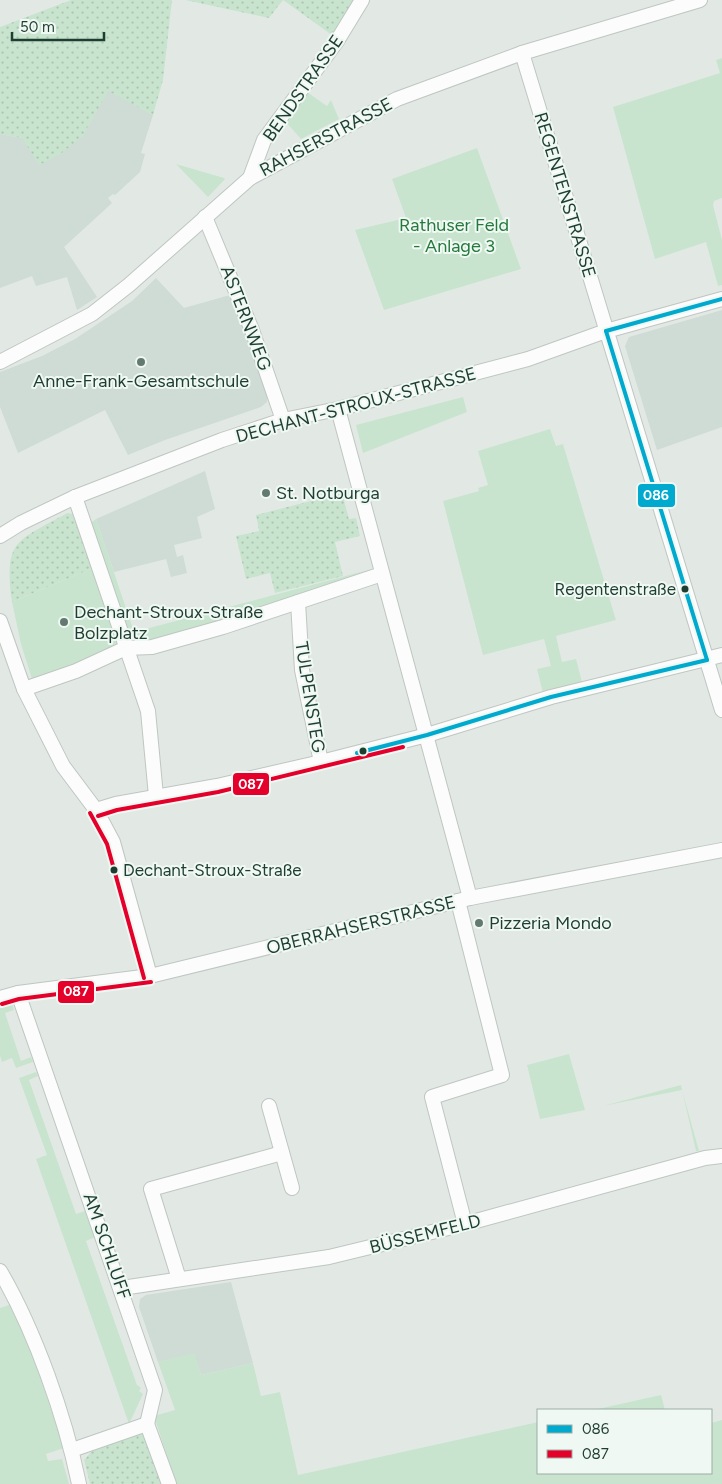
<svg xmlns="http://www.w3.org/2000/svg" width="722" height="1484" viewBox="0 0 722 1484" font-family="Figtree,sans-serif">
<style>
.built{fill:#cfdbd5}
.green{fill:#c9e4ce}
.park{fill:url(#park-dots)}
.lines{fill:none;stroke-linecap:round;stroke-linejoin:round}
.minor-casing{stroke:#bfc6c2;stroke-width:16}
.minor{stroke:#fbfcfb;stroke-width:14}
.bus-1-casing{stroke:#f0f8f3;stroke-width:8}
.bus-2-casing{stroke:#f0f8f3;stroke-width:8}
.bus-1{stroke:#00a9ce;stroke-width:4}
.bus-2{stroke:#e4002b;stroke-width:4}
.poi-dot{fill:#637a71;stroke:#f0f8f3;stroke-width:2}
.bus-dot{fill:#1e3e32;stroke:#f0f8f3;stroke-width:2}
.labels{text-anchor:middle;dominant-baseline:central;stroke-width:4;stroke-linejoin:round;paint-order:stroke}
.bus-label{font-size:17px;fill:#1e3e32;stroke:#f0f8f3;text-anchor:end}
.street-label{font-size:18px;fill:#1e3e32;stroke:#f0f8f3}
.park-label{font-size:18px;fill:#24793c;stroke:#f0f8f3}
.poi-label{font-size:18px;fill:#1e3e32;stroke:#f0f8f3;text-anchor:start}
.line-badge{stroke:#f0f8f3;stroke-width:2}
.badge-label{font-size:14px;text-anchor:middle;font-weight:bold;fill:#fff}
</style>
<defs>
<pattern id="park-dots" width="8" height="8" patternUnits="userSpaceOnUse" patternTransform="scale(1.25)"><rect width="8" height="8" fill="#c9e4ce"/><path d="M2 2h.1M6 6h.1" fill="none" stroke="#acc5b1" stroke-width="1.8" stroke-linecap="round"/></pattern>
</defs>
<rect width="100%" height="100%" fill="#e2e9e5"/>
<g class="built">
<polygon points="108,90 153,115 141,153 145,154 140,172 115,195 113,194 108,198 112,203 64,247 97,297 77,310 67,277 36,286 32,276 0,288 0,134 22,138 82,137"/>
<polygon points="156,278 184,308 230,295 259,369 267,395 267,402 261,407 165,440 128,455 105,410 18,453 0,407 0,372 42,356 75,339 132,301"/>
<polygon points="722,310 722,427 657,450 625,346 629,337"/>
<polygon points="205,471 215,509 197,517 202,538 174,545 177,557 183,555 187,573 171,577 166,559 114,572 96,519"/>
<polygon points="231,1282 253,1363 201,1375 194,1354 158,1362 139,1307 140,1299 146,1295"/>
</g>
<g class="green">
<polygon points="722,58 722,198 714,201 713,205 722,240 722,285 718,286 706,242 655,259 613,107 720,73 716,60"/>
<polygon points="307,92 327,106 331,100 339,119 301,139 286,122"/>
<polygon points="477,148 521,269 384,310 355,230 406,218 392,179"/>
<polygon points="176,164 224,178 225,179 208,197"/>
<polygon points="463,397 467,412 363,453 356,425"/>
<polygon points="550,429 556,446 563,444 616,620 556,636 562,662 576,659 582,682 543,693 537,669 551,666 544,639 483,655 443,501 479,491 478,488 488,485 478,451"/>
<polygon points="96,519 134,632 372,569 372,572 151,643 137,642 126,633 89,524"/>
<polygon points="93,568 117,633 116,643 107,652 36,681 32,679 21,644 12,602"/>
<polygon points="12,1004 14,1010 5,1013 21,1061 31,1057 33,1062 16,1068 12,1058 2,1062 0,1056 0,1008"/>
<polygon points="569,1054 585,1110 540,1119 527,1065"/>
<polygon points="36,1072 38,1076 29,1080 76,1214 85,1211 95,1237 86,1241 137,1385 141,1388 139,1391 143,1394 129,1424 36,1159 47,1155 19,1078"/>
<polygon points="681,1085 682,1090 699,1151 696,1151 682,1090 603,1106"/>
<polygon points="15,1303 64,1448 46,1454 48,1461 62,1459 69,1484 0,1484 0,1308"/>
<polygon points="194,1353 201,1375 253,1363 261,1396 280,1392 298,1475 538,1422 538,1473 711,1473 711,1423 722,1420 722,1484 176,1484 154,1416 175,1410 158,1362"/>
<polygon points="661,1395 665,1410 593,1410"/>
</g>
<g class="park">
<polygon points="71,0 172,0 163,80 153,115 108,91 82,137 59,155 39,165 22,138 0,134 0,27"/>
<polygon points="185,0 359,0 336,38 283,0 269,18"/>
<polygon points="342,493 349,519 356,518 360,536 335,542 343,576 275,593 270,573 246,579 236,536 259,531 256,515"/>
<path d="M67 513 74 514 93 568 12 602C4 539 16 542 67 513Z"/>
<polygon points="142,1429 162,1484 90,1484 84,1460 94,1449"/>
</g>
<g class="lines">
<g class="minor-casing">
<g id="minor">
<polyline points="522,53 722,710"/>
<polyline points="250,178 264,140 337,41 362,0"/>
<polyline points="205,217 252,330 283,420"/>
<polyline points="0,362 92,314 129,285 250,178 397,99 522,53 700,0"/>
<polyline points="338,409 470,898"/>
<polyline points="75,497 148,711 156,796"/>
<polyline points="0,536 21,523 75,497 222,440 283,420 338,409 528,359 606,331 722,299"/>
<polyline points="298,602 302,670 321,762"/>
<polyline points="0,621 24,689 63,766 96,810 113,842 150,976"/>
<polyline points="24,689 76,671 126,648 152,647 223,627 382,574"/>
<polyline points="96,810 116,804 217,786 321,762 427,735 551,697 722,655"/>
<polyline points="458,901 502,1075 432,1097 465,1224"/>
<polyline points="18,993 155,1390 147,1424"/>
<polyline points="0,998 18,993 150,976 470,898 722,850"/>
<polyline points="269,1106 292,1188"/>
<path d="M0 1271C35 1331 65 1416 79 1484"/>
<polyline points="179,1279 151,1189 282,1153"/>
<polyline points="122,1288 329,1257 465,1224 705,1158 722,1156"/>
<polyline points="147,1424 169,1484"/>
<polyline points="72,1450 147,1424"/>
</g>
</g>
<use href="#minor" class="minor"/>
<g class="bus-1-casing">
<g id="bus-1">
<polyline points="606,331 707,660"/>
<polyline points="606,331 722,299"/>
<polyline points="357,753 427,735 551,697 707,660"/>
</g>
</g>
<g class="bus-2-casing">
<g id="bus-2">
<polyline points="90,813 107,844 144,978"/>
<polyline points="98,816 117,810 218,792 403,747"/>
<polyline points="2,1004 19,999 151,982"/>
</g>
</g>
<use href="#bus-1" class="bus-1"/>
<use href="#bus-2" class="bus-2"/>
</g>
<g class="poi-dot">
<circle cx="141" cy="362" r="5"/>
<circle cx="266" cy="493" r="5"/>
<circle cx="64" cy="622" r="5"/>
<circle cx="479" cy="923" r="5"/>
</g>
<g class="bus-dot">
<circle cx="685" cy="589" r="4.5"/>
<circle cx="363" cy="751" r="4.5"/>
<circle cx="114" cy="870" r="4.5"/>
</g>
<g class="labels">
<g class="bus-label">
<text x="676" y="589">Regentenstraße</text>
<text x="123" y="870" text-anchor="start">Dechant-Stroux-Straße</text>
</g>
<g class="street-label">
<text transform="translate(303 88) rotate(-55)">BENDSTRASSE</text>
<text transform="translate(326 137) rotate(-28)">RAHSERSTRASSE</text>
<text transform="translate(565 195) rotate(73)">REGENTENSTRASSE</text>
<text transform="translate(246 318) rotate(69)">ASTERNWEG</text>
<text transform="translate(356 405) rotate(-15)">DECHANT-STROUX-STRASSE</text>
<text transform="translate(310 697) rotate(81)">TULPENSTEG</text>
<text transform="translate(361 925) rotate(-14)">OBERRAHSERSTRASSE</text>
<text transform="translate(425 1234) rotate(-14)">BÜSSEMFELD</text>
<text transform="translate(107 1246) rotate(71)">AM SCHLUFF</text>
</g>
<g class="park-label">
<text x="454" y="225">Rathuser Feld<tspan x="454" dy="21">- Anlage 3</tspan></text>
</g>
<g class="poi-label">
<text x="141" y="381" text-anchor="middle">Anne-Frank-Gesamtschule</text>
<text x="276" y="493">St. Notburga</text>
<text x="74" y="612">Dechant-Stroux-Straße<tspan x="74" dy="21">Bolzplatz</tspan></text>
<text x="489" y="923">Pizzeria Mondo</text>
</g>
</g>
<g class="line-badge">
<rect x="637" y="483" width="39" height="25" rx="5" fill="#00a9ce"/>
<rect x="232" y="772" width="38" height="24" rx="5" fill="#e4002b"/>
<rect x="57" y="980" width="38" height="24" rx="5" fill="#e4002b"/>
</g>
<g class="badge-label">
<text x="656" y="500">086</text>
<text x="251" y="789">087</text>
<text x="76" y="996">087</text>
</g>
<rect x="537" y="1409" width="175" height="65" fill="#f0f8f3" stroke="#9caea6"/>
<rect x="547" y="1425" width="25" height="8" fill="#00a9ce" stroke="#9caea6"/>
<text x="582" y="1434" font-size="15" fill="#1e3e32">086</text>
<rect x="547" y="1450" width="25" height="8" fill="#e4002b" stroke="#9caea6"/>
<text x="582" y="1459" font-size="15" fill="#1e3e32">087</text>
<path d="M12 32v8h92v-8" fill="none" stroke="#1e3e32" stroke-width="2.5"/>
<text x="20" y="32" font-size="15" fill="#1e3e32" stroke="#f0f8f3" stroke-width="4" paint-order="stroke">50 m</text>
</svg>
